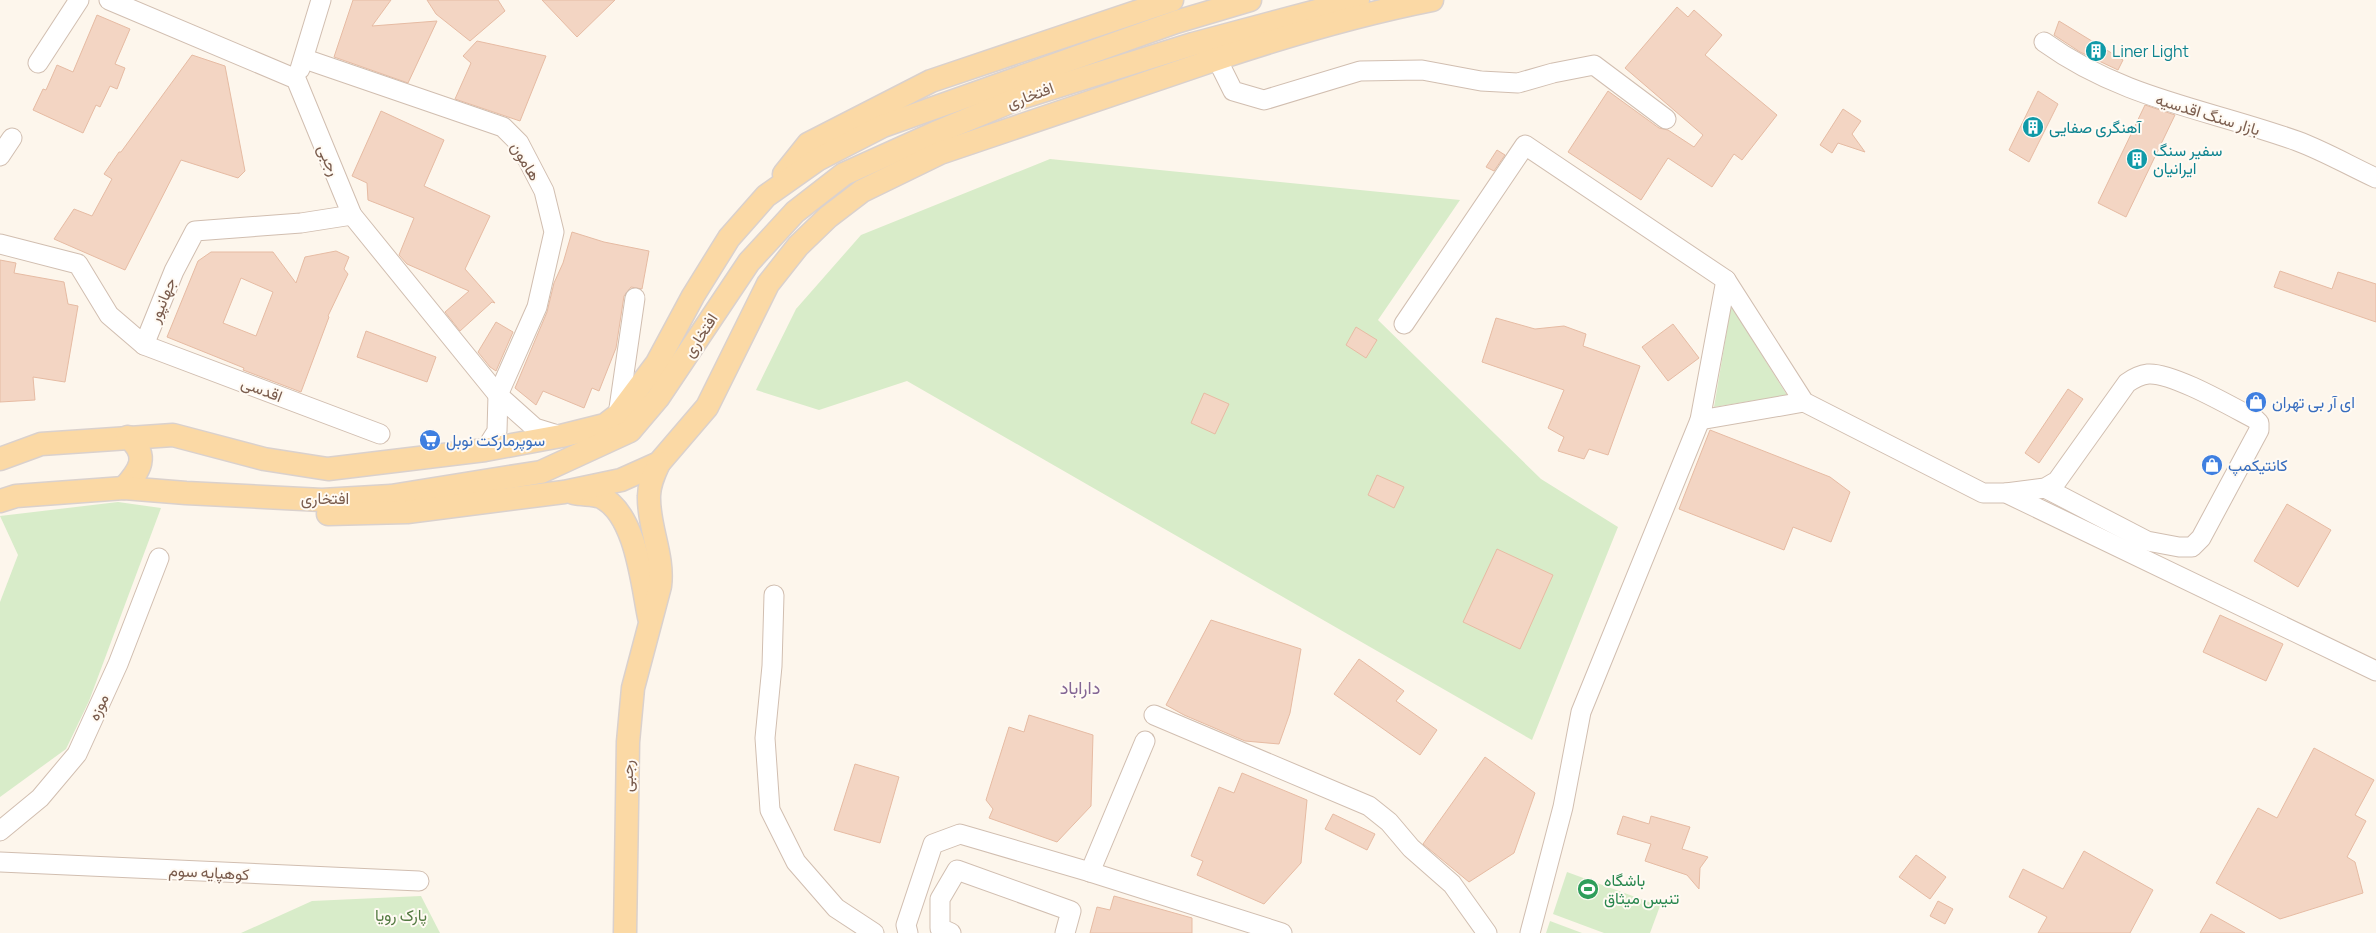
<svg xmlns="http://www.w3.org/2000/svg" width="2376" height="933" viewBox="0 0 2376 933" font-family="Manrope,Vazirmatn,sans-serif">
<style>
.green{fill:#d8ecc9}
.building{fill:#f3d5c3;stroke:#e6bba3;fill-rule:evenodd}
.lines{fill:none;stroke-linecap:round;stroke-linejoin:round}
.minor-casing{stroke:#d1beb0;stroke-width:21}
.major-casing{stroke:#dad1cd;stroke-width:25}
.minor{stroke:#fff;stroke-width:19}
.major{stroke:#fbd9a5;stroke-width:22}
.labels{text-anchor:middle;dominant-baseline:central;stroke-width:4;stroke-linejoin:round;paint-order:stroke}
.culture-label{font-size:16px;fill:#0d838f;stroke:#fffaf3;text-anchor:start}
.street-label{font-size:16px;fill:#7a5c4d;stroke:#fffaf3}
.shop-label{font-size:16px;fill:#366cbe;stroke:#fffaf3;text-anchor:start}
.leisure-label{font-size:16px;fill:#27864d;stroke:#fffaf3;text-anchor:start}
.park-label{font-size:16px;fill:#537a41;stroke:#fffaf3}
.neighbourhood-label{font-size:18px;fill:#846695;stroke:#fffaf3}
</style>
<rect width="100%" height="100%" fill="#fdf6ec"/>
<g class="green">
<polygon points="1050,159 1460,200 1378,320 1541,479 1618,527 1532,740 907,381 819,410 756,390 796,309 861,235"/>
<polygon points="1731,306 1787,395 1714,407"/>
<polygon points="118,502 161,508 89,701 66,749 0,797 0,602 18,555 0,516"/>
<polygon points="1567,872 1660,906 1650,933 1604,933 1553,914"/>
<polygon points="421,896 440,933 241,933 312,901"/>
<polygon points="1550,921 1582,933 1546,933"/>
</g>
<g class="building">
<polygon points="353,0 391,0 372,26 437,21 408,83 334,57"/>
<polygon points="427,0 498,0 505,11 470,41 436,14"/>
<polygon points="542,0 615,0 577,37"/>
<polygon points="1677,7 1688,17 1694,10 1722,35 1705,55 1777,115 1742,160 1734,154 1712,187 1668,158 1641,200 1568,152 1608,91 1659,128 1668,130 1694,147 1703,135 1625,68"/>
<polygon points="97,15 130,29 115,64 125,68 117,89 110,86 100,107 96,105 83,133 33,110 43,89 46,90 57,65 73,72"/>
<polygon points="2059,21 2123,60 2118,70 2080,52 2054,35"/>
<polygon points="477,41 546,56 520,121 455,99 471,63 463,56"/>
<polygon points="192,55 225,66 245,171 238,178 181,160 125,270 54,239 74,209 92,216 112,179 104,174 119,152 121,152"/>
<polygon points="2038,91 2058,104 2029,162 2009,150"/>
<polygon points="2145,105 2175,115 2126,217 2098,203"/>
<polygon points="1843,109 1861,121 1852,134 1865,152 1838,143 1832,153 1820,145"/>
<polygon points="381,111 444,140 424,186 490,216 465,269 495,303 492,302 460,331 445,312 469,291 407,264 399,255 414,218 368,200 367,183 352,176"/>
<polygon points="1497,150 1505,155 1494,171 1486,167"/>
<polygon points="572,232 604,242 649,251 642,289 631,287 624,296 616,348 599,391 592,388 584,408 543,391 536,405 515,388 547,312 554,283 563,263"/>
<path d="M336 251 349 257 344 269 348 274 328 316 329 317 301 392 243 370 244 368 167 337 198 261 211 252H273L296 283 305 257ZM241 278 273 292 256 336 223 323Z"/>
<polygon points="0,260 16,263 14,273 64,282 68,304 78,306 65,382 33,377 35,400 0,402"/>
<polygon points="2280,271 2332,289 2338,272 2376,284 2376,322 2274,287"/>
<polygon points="1496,318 1535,329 1564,326 1586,334 1583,346 1640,366 1608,455 1589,449 1584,459 1558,451 1564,437 1548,428 1564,390 1482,362"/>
<polygon points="496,322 513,332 496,371 490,367 478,352"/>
<polygon points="1673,324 1699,358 1668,381 1642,347"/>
<polygon points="1356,327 1377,340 1366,358 1346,345"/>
<polygon points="366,331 436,357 427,382 357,357"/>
<polygon points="2068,389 2083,399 2039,463 2025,453"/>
<polygon points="1204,393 1229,404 1215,434 1191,423"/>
<polygon points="1710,430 1830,477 1850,492 1831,542 1793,527 1784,550 1679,509"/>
<polygon points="1377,475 1404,487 1394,508 1368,495"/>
<polygon points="2287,504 2331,530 2298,587 2254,561"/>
<polygon points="1497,549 1553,575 1520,649 1463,622"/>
<polygon points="2220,615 2283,644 2266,681 2203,652"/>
<polygon points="1211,620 1301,649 1290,713 1279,744 1245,741 1184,715 1166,705"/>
<polygon points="1359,659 1404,691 1396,701 1437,730 1420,755 1334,694"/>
<polygon points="1029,715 1093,735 1091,806 1057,842 989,818 993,809 986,800 1009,727 1024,732"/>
<polygon points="2314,748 2374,780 2355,815 2366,821 2347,857 2355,862 2363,893 2280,919 2216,883 2258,808 2277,818"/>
<polygon points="1485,757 1535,793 1514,853 1469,882 1423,844"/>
<polygon points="855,764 899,777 880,843 834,830"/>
<polygon points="1242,773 1307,800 1301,863 1264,904 1197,875 1203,861 1191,856 1219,787 1234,793"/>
<polygon points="1333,814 1375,834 1367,850 1325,829"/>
<polygon points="1623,816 1649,824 1651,816 1690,827 1682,849 1708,857 1700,868 1699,889 1687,875 1645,861 1651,844 1617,834"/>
<polygon points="2084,851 2153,890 2130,933 2038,933 2047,917 2009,897 2023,869 2063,889"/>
<polygon points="1916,855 1946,877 1930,899 1899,877"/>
<polygon points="1114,896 1192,918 1192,933 1090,933 1097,907 1110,910"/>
<polygon points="1938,901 1953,909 1945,924 1930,916"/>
<polygon points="2211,914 2245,933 2200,933"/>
</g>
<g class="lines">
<g class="minor-casing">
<g id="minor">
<polyline points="109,0 296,79 352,215 498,395 535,428 561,436"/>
<path d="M2044 42C2123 99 2208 109 2297 141 2324 151 2350 166 2376 178"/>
<polyline points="305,59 503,127 519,143 544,191 554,232 537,307 498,395 497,431 485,450"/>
<polyline points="1217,59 1233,91 1264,100 1360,71 1422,70 1481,81 1518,83 1553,73 1594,65 1666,119"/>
<polyline points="38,63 79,0"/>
<polyline points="300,69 321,0"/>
<polyline points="0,156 12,138"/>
<polyline points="0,244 78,264 109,315 144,345 174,271 195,231 301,223 352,215"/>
<polyline points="1726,280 1700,420 1804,402"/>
<polyline points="1404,324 1525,145 1726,280 1804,402 1983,493 2006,493 2376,671"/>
<polyline points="144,345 380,434"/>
<polyline points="618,415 635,298"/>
<path d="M2006 493 2045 488 2057 481 2127 383C2134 378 2140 375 2148 374 2172 372 2232 407 2255 419L2259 423V430L2201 538 2192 547H2179L2147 541 2045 488"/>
<polyline points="774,595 772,666 765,738 770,810 796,862 836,908 874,933"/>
<polyline points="1154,715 1369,806 1389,822 1411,848 1452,884 1487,933"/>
<polyline points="0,831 40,798 77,754 118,664 159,558"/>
<polyline points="0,862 419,881"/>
<polyline points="1090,872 1145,741"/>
<polyline points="908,933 906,925 933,844 960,834 1090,872 1282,933"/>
<polyline points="951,933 940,928 940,899 957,870 1071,911 1065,933"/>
<polyline points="1530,933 1563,807 1581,712 1700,420"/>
</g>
</g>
<g class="major-casing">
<g id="major">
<polyline points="784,174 808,144 931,81 1172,0"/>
<polyline points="0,459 41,444 173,435 264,459 328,469 485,450 561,436 605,425 618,415 657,363 693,296 729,238 766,196 817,160 883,126 1176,22 1250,0"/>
<path d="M124 488C140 470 150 456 128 437"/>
<path d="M574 493C583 495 594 494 601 497 636 514 642 583 649 617"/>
<polyline points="0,501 16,496 124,488 186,493 322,500 391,496 541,472 630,431 658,398 749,262 795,212 844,174 935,133 1020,98 1193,44 1358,0"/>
<path d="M328 514 407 512 564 492 621 480 659 463 707 407 768 284 798 246 828 217 862 191 940 153 1217 59C1286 36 1361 14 1432 0"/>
<path d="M625 933 628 742 633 688 660 586C664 555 648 527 649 496 649 484 654 474 659 463"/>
</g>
</g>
<use href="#minor" class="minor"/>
<use href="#major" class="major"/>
</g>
<defs>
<g id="building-disc" transform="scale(1.125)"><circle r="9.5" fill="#0f9aa8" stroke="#fffaf3"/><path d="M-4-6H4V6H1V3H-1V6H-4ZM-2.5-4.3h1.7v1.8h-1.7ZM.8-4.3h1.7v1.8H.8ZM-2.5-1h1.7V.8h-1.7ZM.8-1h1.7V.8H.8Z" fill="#fff"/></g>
<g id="shop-disc" transform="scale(1.125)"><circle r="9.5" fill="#3f7fe0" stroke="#fffaf3"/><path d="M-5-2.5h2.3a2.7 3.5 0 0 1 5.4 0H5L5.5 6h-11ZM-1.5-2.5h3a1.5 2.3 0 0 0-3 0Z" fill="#fff"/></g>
<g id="supermarket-disc" transform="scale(1.125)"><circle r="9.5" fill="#3f7fe0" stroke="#fffaf3"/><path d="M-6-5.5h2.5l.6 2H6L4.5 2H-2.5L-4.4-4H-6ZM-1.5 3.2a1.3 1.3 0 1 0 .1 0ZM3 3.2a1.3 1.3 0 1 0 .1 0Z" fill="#fff"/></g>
<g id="stadium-disc" transform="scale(1.125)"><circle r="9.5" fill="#2e9e5b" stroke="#fffaf3"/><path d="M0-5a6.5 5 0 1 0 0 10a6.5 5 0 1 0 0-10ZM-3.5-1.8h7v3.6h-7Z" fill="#fff"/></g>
</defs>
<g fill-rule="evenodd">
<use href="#building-disc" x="2096" y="51"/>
<use href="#building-disc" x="2033" y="127"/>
<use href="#building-disc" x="2137" y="159"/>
<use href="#shop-disc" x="2256" y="402"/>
<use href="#supermarket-disc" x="430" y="440"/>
<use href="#shop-disc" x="2212" y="465"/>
<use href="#stadium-disc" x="1588" y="889"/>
</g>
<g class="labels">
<g class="culture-label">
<text x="2112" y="51">Liner Light</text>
<text x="2049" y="127">آهنگری صفایی</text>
<text x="2153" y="150">سفیر سنگ<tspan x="2153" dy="18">ایرانیان</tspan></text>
</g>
<g class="street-label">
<text transform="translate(1030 95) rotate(-20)">افتخاری</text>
<text transform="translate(2208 114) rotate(17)">بازار سنگ اقدسیه</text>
<text transform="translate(329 160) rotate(67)">رجبی</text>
<text transform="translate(526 161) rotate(59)">هامون</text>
<text transform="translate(162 300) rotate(-68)">جهانپور</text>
<text transform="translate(700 335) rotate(-57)">افتخاری</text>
<text transform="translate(262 389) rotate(21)">اقدسی</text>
<text x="325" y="498">افتخاری</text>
<text transform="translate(98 707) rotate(-65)">موزه</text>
<text transform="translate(627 776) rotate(-89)">رجبی</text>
<text transform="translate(209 872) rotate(3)">کوهپایه سوم</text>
</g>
<g class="shop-label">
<text x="2272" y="402">ای آر بی تهران</text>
<text x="446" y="440">سوپرمارکت نوبل</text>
<text x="2228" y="465">کانتیکمپ</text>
</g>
<g class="leisure-label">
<text x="1604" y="880">باشگاه<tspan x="1604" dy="18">تنيس ميثاق</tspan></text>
</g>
<g class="park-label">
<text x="401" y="915">پارک رویا</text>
</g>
<g class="neighbourhood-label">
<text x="1080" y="687">داراباد</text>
</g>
</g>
</svg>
